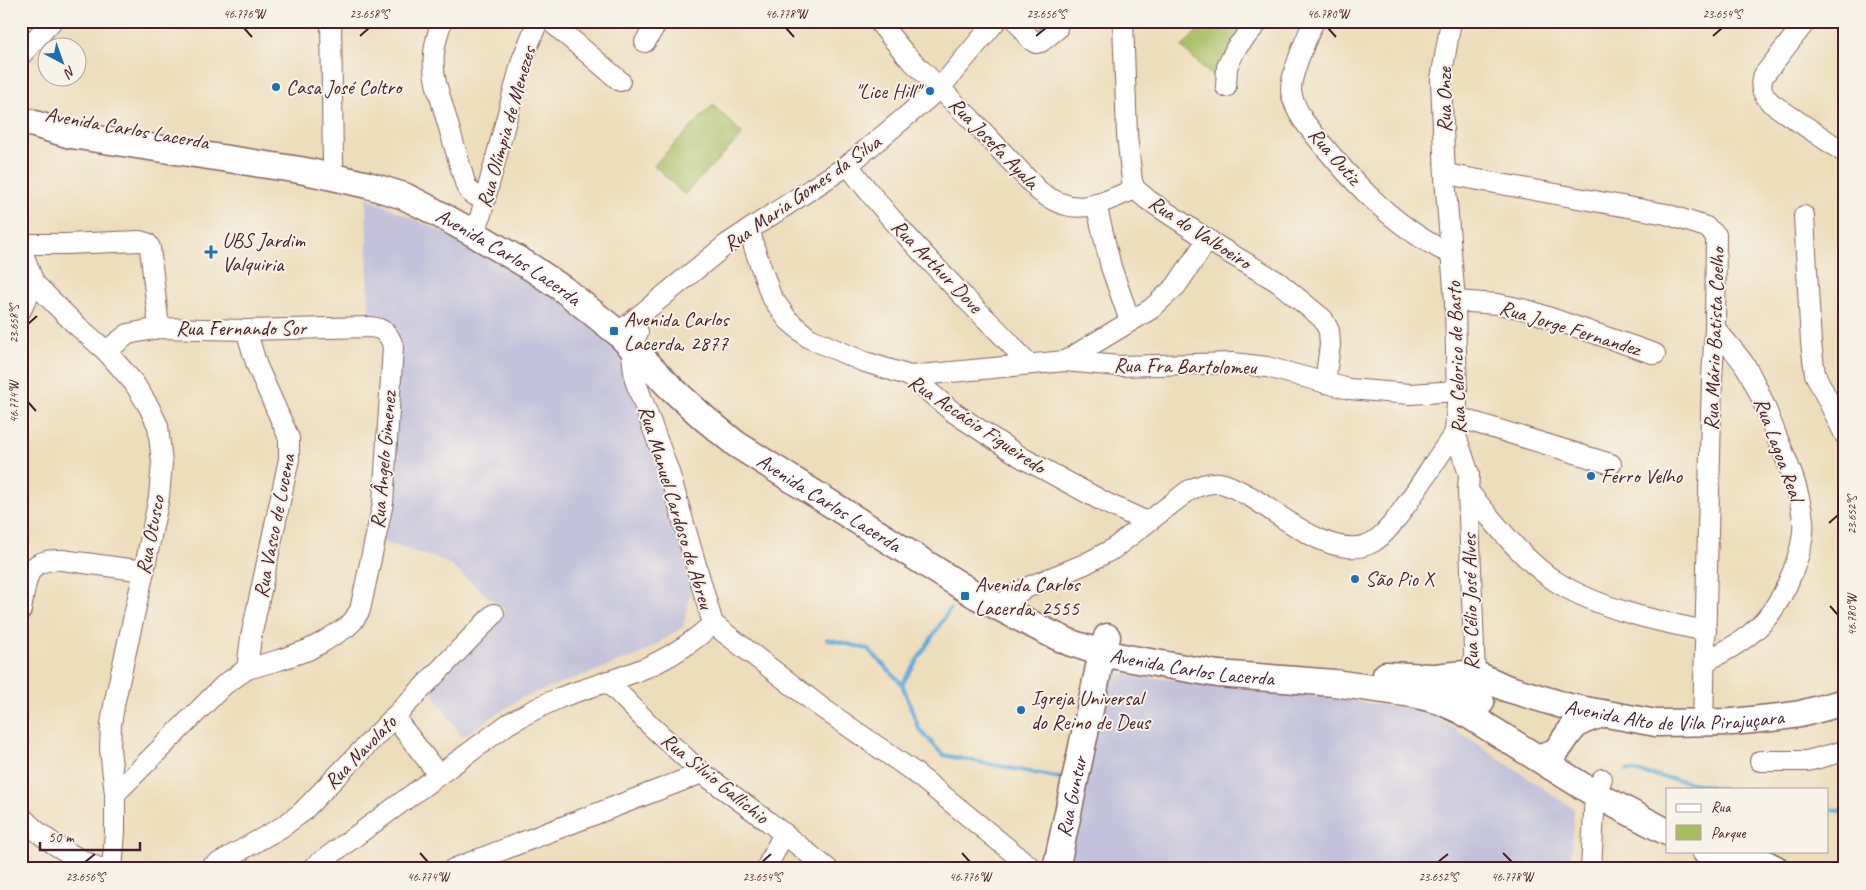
<svg xmlns="http://www.w3.org/2000/svg" width="1866" height="890" viewBox="0 0 1866 890" font-family="Caveat,sans-serif">
<style>
.industrial{fill:#c3c1db}
.green{fill:#a7bd62;stroke:#786e46}
.lines{fill:none;stroke-linecap:round;stroke-linejoin:round}
.stream{stroke:#64acdb;stroke-width:4}
.minor-casing{stroke:#83625d;stroke-width:22}
.major-casing{stroke:#83625d;stroke-width:29}
.minor{stroke:#fff;stroke-width:20}
.major{stroke:#fff;stroke-width:26}
.ticks{fill:none;stroke:#4a1f2b;stroke-width:2}
.poi-dot{fill:#1f6fb2;stroke:#f7f3e8;stroke-width:2}
.labels{text-anchor:middle;dominant-baseline:central;stroke-width:4;stroke-linejoin:round;paint-order:stroke}
.poi-label{font-size:21px;fill:#4a1f2b;stroke:#f7f3e8;text-anchor:start}
.street-label{font-size:21px;fill:#4a1f2b;stroke:#f7f3e8}
.neatline{fill:none;stroke:#4a1f2b;stroke-width:2}
.ticks-label{font-size:12px;text-anchor:middle;fill:#4a1f2b}
</style>
<rect width="100%" height="100%" fill="#f7f3e8"/>
<filter id="ink" filterUnits="userSpaceOnUse"><feTurbulence type="fractalNoise" baseFrequency=".02" numOctaves="2"/><feDisplacementMap in="SourceGraphic" scale="10" xChannelSelector="R" yChannelSelector="G"/><feConvolveMatrix kernelMatrix="1 2 1 2 8 2 1 2 1" color-interpolation-filters="sRGB"/></filter>
<filter id="wash" filterUnits="userSpaceOnUse"><feTurbulence type="fractalNoise" baseFrequency=".0096" numOctaves="4" result="noise"/><feDisplacementMap in="SourceGraphic" scale="20" xChannelSelector="R" yChannelSelector="G"/><feGaussianBlur stdDeviation="1.12" result="paint"/><feColorMatrix in="noise" values="0 0 0 0 0 0 0 0 0 0 0 0 0 0 0 0 0 1.4 0 .05"/><feComposite in="paint" operator="in"/></filter>
<g filter="url(#wash)">
<rect width="100%" height="100%" fill="#edb"/>
<g class="industrial">
<polygon points="366,197 495,256 583,317 628,358 694,575 683,627 641,654 521,698 462,737 430,689 506,611 445,561 382,542 399,331 391,324 369,322"/>
<polygon points="1107,672 1427,710 1574,809 1570,869 1065,869"/>
</g>
<g class="green">
<polygon points="1207,21 1269,21 1214,78 1182,47"/>
<polygon points="713,105 743,134 684,195 654,165"/>
</g>
<g class="lines">
<g class="stream">
<polyline points="950,609 902,684 919,729 943,755 1061,778"/>
<polyline points="827,639 868,649 902,684"/>
<polyline points="1627,770 1724,789"/>
<polyline points="1827,809 1845,812"/>
</g>
</g>
</g>
<g filter="url(#ink)">
<g class="lines">
<g class="minor-casing">
<g id="minor">
<polyline points="331,21 333,163"/>
<path d="M442 21C434 44 431 59 436 83L466 186 472 194 485 200"/>
<polyline points="550,21 620,81"/>
<path d="M878 21 906 55 970 118 1039 191C1076 219 1098 204 1135 189"/>
<polyline points="1017,21 1031,40 1036,43 1041,42 1057,29"/>
<polyline points="1123,21 1127,135 1132,181 1135,189 1148,200 1219,247 1278,282 1323,319 1329,331 1330,345 1325,383"/>
<path d="M1314 21C1307 37 1290 75 1291 91 1292 101 1298 111 1303 120 1343 172 1391 227 1451 254"/>
<polyline points="1451,21 1441,79 1445,178 1455,301 1457,404 1455,433 1469,474 1468,491 1475,676 1468,685"/>
<path d="M1806 21 1764 75C1758 86 1763 95 1771 103L1845 153"/>
<polyline points="645,42 658,21"/>
<polyline points="21,55 52,21"/>
<polyline points="1226,87 1227,67 1236,48 1259,21"/>
<path d="M848 165C883 212 924 255 964 297 986 320 1009 339 1027 364"/>
<polyline points="1446,174 1666,214 1706,227 1716,235 1715,328 1712,378 1703,722"/>
<polyline points="1096,204 1111,267 1130,321"/>
<polyline points="1804,216 1811,343 1815,374 1845,435"/>
<polyline points="750,230 754,247 771,296 788,320 809,338 862,361 910,376 953,412 1021,457 1106,503 1147,522"/>
<polyline points="473,233 480,218 522,60 538,21"/>
<polyline points="21,244 65,244 140,241 147,243 150,248 159,328"/>
<polyline points="21,248 34,283 73,322 106,351 134,383 149,407 158,426 162,463 159,497 144,571 115,700 111,724 110,749 115,794 115,832 112,869"/>
<polyline points="1455,301 1498,304 1527,310 1655,354"/>
<polyline points="21,310 34,283"/>
<polyline points="246,330 257,366 289,438 289,459 251,637 247,669"/>
<polyline points="638,332 631,346 635,380 669,472 713,624 822,708 914,772 1033,869"/>
<polyline points="618,333 727,244 848,165 940,88 996,21"/>
<path d="M106 351 128 334 159 328 246 330 370 327C383 328 390 334 393 347L383 503 360 610 353 621 347 627 323 642 308 650 279 660 247 669 224 685 115 794"/>
<polyline points="1065,361 1151,309 1176,286 1208,239"/>
<polyline points="910,376 1065,361 1119,366 1233,363 1267,367 1349,389 1410,394 1457,391"/>
<polyline points="1457,417 1611,464"/>
<path d="M1468 491C1494 522 1521 558 1555 581 1599 609 1656 621 1706 631"/>
<path d="M1000 609 1010 597 1026 588 1085 564 1113 549 1188 491C1198 486 1209 482 1220 483 1231 485 1241 492 1251 497 1282 516 1336 563 1373 542 1387 533 1397 518 1406 505 1423 481 1438 456 1455 433"/>
<path d="M21 610C27 580 24 558 62 560L144 571"/>
<path d="M1706 661C1751 639 1774 620 1793 571 1799 555 1805 537 1803 520 1800 492 1789 465 1778 440 1768 415 1760 390 1746 367 1737 353 1725 341 1715 328"/>
<polyline points="607,681 650,725 702,773 769,822 828,869"/>
<polyline points="394,717 438,774"/>
<polyline points="1760,761 1807,761 1845,751"/>
<path d="M21 816C42 839 73 857 101 869"/>
<polyline points="208,869 282,827 301,813 494,614"/>
<path d="M311 869 508 724C525 714 541 706 559 698 591 686 625 678 656 663 677 653 696 639 713 624"/>
<polyline points="453,869 702,773"/>
<polyline points="766,869 784,833"/>
<polyline points="1591,869 1595,794 1602,779"/>
</g>
</g>
<g class="major-casing">
<g id="major">
<path id="s1" d="M21 120 71 135 300 170 333 177 368 185 404 196 426 207 473 233 532 268 563 289 618 333 670 387 704 418 736 444 977 596 1047 632 1071 643 1102 653 1127 658 1218 674 1334 683 1413 694 1440 701 1462 711 1595 794 1667 832"/>
<polyline points="1386,675 1430,677 1473,697 1481,702"/>
<path id="s2" d="M1435 677 1465 674 1482 677 1506 688 1569 707 1656 723 1732 722 1780 717 1800 714 1845 702"/>
<path d="M1536 757C1563 754 1558 744 1574 727 1582 719 1593 717 1603 714"/>
<polyline points="1705,851 1738,869"/>
<polyline points="1741,851 1776,869"/>
<path id="s3" d="M1056 869 1102 653 1107 637"/>
</g>
</g>
<use href="#minor" class="minor"/>
<use href="#major" class="major"/>
</g>
</g>
<path class="ticks" d="M244 28 252 37M786 28 794 37M1328 28 1336 37M360 36 369 28M1036 36 1046 28M1713 36 1722 28M28 324 37 316M28 402 36 411M1829 523 1838 515M1830 606 1838 615M420 853 428 862M962 853 970 862M1503 853 1512 862M85 862 95 854M762 862 771 854M1438 862 1448 854"/>
<g class="poi-dot">
<circle cx="276" cy="87" r="5"/>
<circle cx="930" cy="91" r="5"/>
<path d="M208.5 244.5h5v5h5v5h-5v5h-5v-5h-5v-5h5z"/>
<rect x="609" y="326" width="10" height="10" rx="2.5"/>
<circle cx="1591" cy="476" r="5"/>
<circle cx="1355" cy="579" r="5"/>
<rect x="960" y="591" width="10" height="10" rx="2.5"/>
<circle cx="1021" cy="710" r="5"/>
</g>
<g class="labels">
<g class="poi-label">
<text x="286" y="87">Casa José Coltro</text>
<text x="920" y="91" text-anchor="end">"Lice Hill"</text>
<text x="222" y="240">UBS Jardim<tspan x="222" dy="24">Valquiria</tspan></text>
<text x="624" y="319">Avenida Carlos<tspan x="624" dy="24">Lacerda, 2877</tspan></text>
<text x="1601" y="476">Ferro Velho</text>
<text x="1365" y="579">São Pio X</text>
<text x="975" y="584">Avenida Carlos<tspan x="975" dy="24">Lacerda, 2555</tspan></text>
<text x="1031" y="698">Igreja Universal<tspan x="1031" dy="24">do Reino de Deus</tspan></text>
</g>
<g class="street-label">
<text transform="translate(1444 100) rotate(-90)">Rua Onze</text>
<text transform="translate(506 127) rotate(-74)">Rua Olímpia de Menezes</text>
<text transform="translate(127 128) rotate(10)">Avenida Carlos Lacerda</text>
<text transform="translate(994 143) rotate(46)">Rua Josefa Ayala</text>
<text transform="translate(1335 156) rotate(49)">Rua Outiz</text>
<text transform="translate(802 193) rotate(-35)">Rua Maria Gomes da Silva</text>
<text transform="translate(1200 232) rotate(33)">Rua do Valboeiro</text>
<text stroke="none"><textPath href="#s1" startOffset="512">Avenida Carlos Lacerda</textPath></text>
<text transform="translate(937 266) rotate(46)">Rua Arthur Dove</text>
<text x="241" y="328">Rua Fernando Sor</text>
<text transform="translate(1570 328) rotate(17)">Rua Jorge Fernandez</text>
<text transform="translate(1714 339) rotate(-88)">Rua Mário Batista Coelho</text>
<text transform="translate(1456 358) rotate(-92)">Rua Celorico de Basto</text>
<text transform="translate(1185 366) rotate(1)">Rua Fra Bartolomeu</text>
<text transform="translate(977 424) rotate(34)">Rua Accácio Figueiredo</text>
<text transform="translate(1779 449) rotate(70)">Rua Lagoa Real</text>
<text transform="translate(383 460) rotate(-85)">Rua Ângelo Gimenez</text>
<text stroke="none"><textPath href="#s1" startOffset="918">Avenida Carlos Lacerda</textPath></text>
<text transform="translate(676 507) rotate(73)">Rua Manuel Cardoso de Abreu</text>
<text transform="translate(274 526) rotate(-79)">Rua Vasco de Lucena</text>
<text transform="translate(150 535) rotate(-79)">Rua Otusco</text>
<text transform="translate(1470 602) rotate(-91)">Rua Célio José Alves</text>
<text stroke="none"><textPath href="#s1" startOffset="1322">Avenida Carlos Lacerda</textPath></text>
<text stroke="none"><textPath href="#s2" startOffset="246">Avenida Alto de Vila Pirajuçara</textPath></text>
<text transform="translate(360 752) rotate(-46)">Rua Navolato</text>
<text transform="translate(715 778) rotate(39)">Rua Silvio Gallichio</text>
<text stroke="none"><textPath href="#s3" startOffset="74">Rua Guntur</textPath></text>
</g>
</g>
<rect width="1866" height="890" fill="none" stroke="#f7f3e8" stroke-width="55"/>
<rect x="1666" y="788" width="162" height="65" fill="#f7f3e8" stroke="#b29e9c"/>
<rect x="1676" y="804" width="25" height="8" fill="#ffffff" stroke="#b29e9c"/>
<text x="1711" y="812" font-size="15" fill="#4a1f2b">Rua</text>
<rect x="1676" y="825" width="25" height="15" fill="#a7bd62" stroke="#b29e9c"/>
<text x="1711" y="838" font-size="15" fill="#4a1f2b">Parque</text>
<g transform="translate(62 62) rotate(139)"><circle r="24" fill="#f7f3e8" stroke="#b29e9c"/>
<path d="M0-4L9 19L0 12L-9 19Z" fill="#1f6fb2"/>
<text y="-8" font-size="14" font-weight="bold" text-anchor="middle" fill="#4a1f2b">N</text>
</g>
<path d="M40 842v8h100v-8" fill="none" stroke="#4a1f2b" stroke-width="2.5"/>
<text x="48" y="842" font-size="15" fill="#4a1f2b" stroke="#f7f3e8" stroke-width="4" paint-order="stroke">50 m</text>
<rect x="28" y="28" width="1810" height="834" class="neatline"/>
<g class="ticks-label">
<text x="244" y="18">46.776°W</text>
<text x="369" y="18">23.658°S</text>
<text x="786" y="18">46.778°W</text>
<text x="1046" y="18">23.656°S</text>
<text x="1328" y="18">46.780°W</text>
<text x="1722" y="18">23.654°S</text>
<text transform="translate(14 324) rotate(-90)" y="4">23.658°S</text>
<text transform="translate(14 402) rotate(-90)" y="4">46.774°W</text>
<text transform="translate(1852 515) rotate(-90)" y="4">23.652°S</text>
<text transform="translate(1852 615) rotate(-90)" y="4">46.780°W</text>
<text x="85" y="881">23.656°S</text>
<text x="428" y="881">46.774°W</text>
<text x="762" y="881">23.654°S</text>
<text x="970" y="881">46.776°W</text>
<text x="1438" y="881">23.652°S</text>
<text x="1512" y="881">46.778°W</text>
</g>
</svg>
